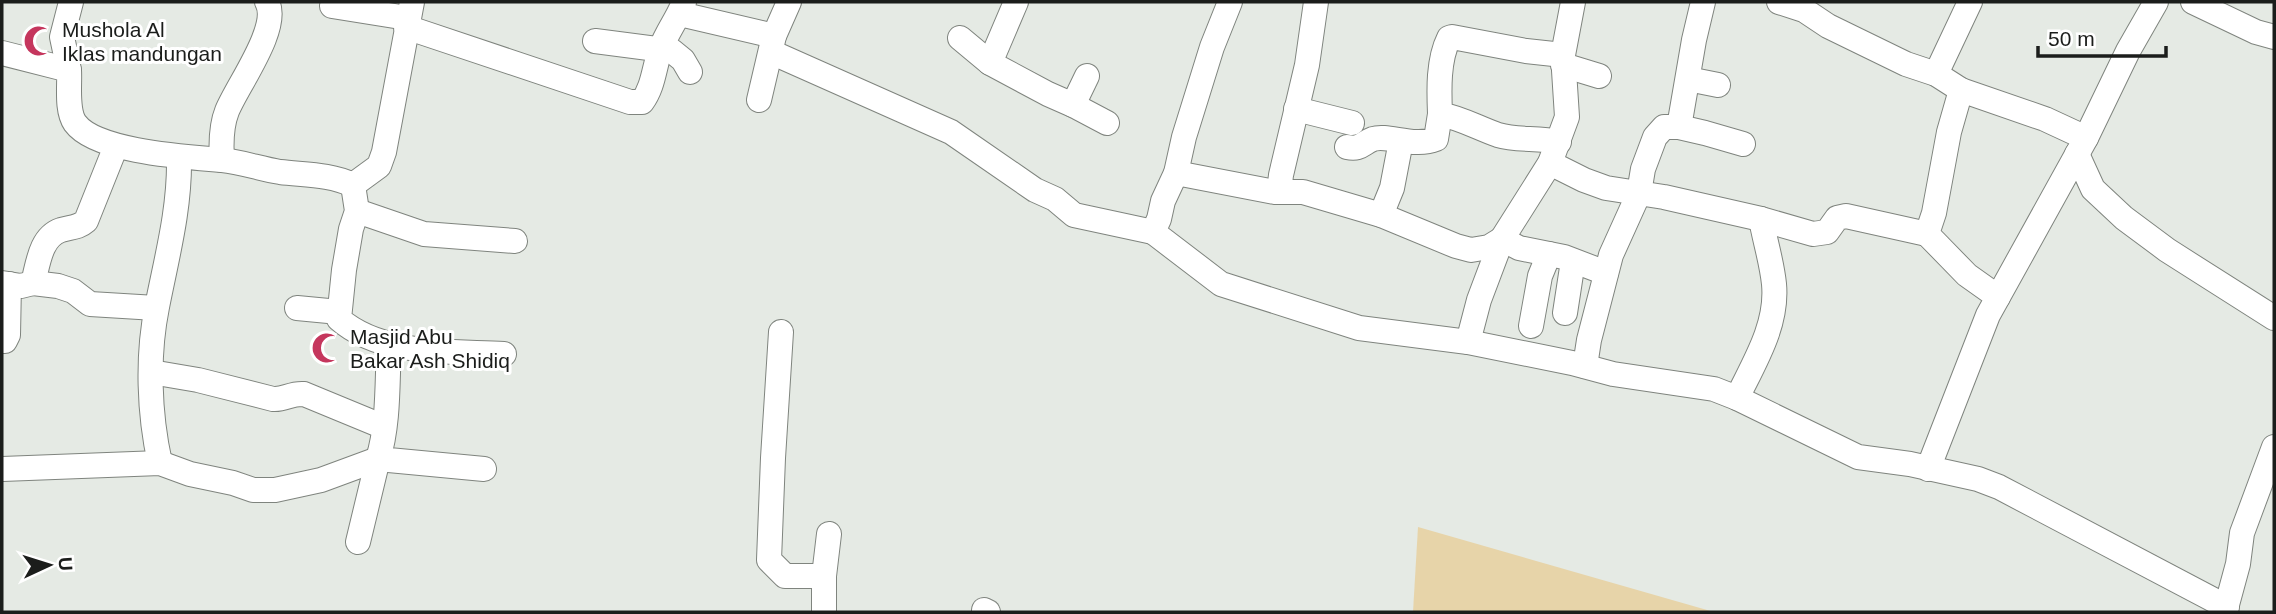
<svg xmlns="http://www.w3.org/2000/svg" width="2276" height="614" viewBox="0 0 2276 614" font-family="Helvetica,sans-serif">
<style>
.green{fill:#e7d4a9}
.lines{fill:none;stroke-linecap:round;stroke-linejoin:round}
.minor-casing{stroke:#7f847e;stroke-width:26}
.minor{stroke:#fff;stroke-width:24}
.labels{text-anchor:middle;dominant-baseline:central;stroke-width:6;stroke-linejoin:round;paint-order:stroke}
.poi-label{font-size:21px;fill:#1b1d1b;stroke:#fff;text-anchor:start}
</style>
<rect width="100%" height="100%" fill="#e5eae4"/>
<polygon class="green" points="1418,527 1714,612 1413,612"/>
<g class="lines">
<g class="minor-casing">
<g id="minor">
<polyline points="1016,2 990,63 1048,94 1073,105 1087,76"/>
<polyline points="1779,2 1804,10 1828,26 1906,64 1936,74 1961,90 2045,119 2086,138"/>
<polyline points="2193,2 2256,32 2274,37"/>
<polyline points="332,6 407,18"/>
<polyline points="680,14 774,36"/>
<path d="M406 27 630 102H642C654 86 654 66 661 48 667 32 678 18 684 2"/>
<polyline points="960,38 990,63"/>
<polyline points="595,41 672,51 683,60 690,72"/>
<polyline points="771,52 951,132 1035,190 1055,199 1074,215 1153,232 1159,219 1163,201 1176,173 1184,137 1212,47 1230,2"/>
<path d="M2 53 69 70C70 85 66 110 75 123 96 152 187 157 222 160 241 162 261 169 280 172 305 175 330 174 353 185L379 166 384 152 412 2"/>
<polyline points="1563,65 1599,76"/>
<polyline points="69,70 62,37 71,2"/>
<polyline points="1936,74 1970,2"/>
<polyline points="1688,79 1718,85"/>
<polyline points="759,100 774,36 789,2"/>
<polyline points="1073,105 1107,123"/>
<polyline points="1296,109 1352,123"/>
<polyline points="1679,127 1694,40 1703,2"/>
<path d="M1559 142C1538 137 1517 141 1498 135 1478 128 1461 118 1440 114 1439 90 1438 60 1449 38L1452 37 1526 51 1563 55"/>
<path d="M1347 147C1361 150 1362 143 1373 139 1388 134 1414 148 1436 139L1440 114"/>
<polyline points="2077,154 2093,189 2124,218 2167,250 2274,318"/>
<path d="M222 160C221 145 221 126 227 111 237 86 281 27 267 2"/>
<polyline points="1550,163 1584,180 1606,188 1664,197 1761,219 1813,234 1827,232 1837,218 1846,216 1927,234"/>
<polyline points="1176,173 1275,192 1303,192 1381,215 1456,246 1471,250 1489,247 1502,239 1519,248 1564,257 1606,273"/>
<path d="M353 185 357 211 351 229 344 270 339 319C381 356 451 351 504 354"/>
<polyline points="1279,192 1281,175 1307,65 1316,2"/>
<polyline points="357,211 424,234 515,241"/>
<polyline points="1381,215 1392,188 1401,141"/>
<polyline points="1153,232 1221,284 1359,328 1468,342 1572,363 1613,374 1714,389 1737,398 1858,457 1910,464 1978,479 1999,487 2227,607"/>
<path d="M2 283 21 286 33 283C38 265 40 237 61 230 71 227 78 228 86 221L116 146"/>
<polyline points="33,283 58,286 73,291 90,304 156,308"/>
<polyline points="1998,297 2086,138 2128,51 2156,2"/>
<polyline points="297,308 339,312"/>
<polyline points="1565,313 1573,261"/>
<polyline points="1531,326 1540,276 1549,254"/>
<polyline points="781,332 773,458 769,560 785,576 824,576"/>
<polyline points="2,341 5,341 8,335 9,284"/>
<polyline points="1468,342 1479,300 1502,239 1550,163 1567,117 1563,55 1573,2"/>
<path d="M389 345C387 383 389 423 378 459L484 469"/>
<polyline points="1585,366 1589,340 1611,255 1639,193 1643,169 1655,137 1664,127 1679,127 1705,133 1743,144"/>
<path d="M151 372 198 380 273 399C285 400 290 393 304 394L384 427"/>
<path d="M1737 398C1754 363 1778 325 1774 284 1772 263 1765 241 1761 219"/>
<path d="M160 463C149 414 147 356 157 307 167 256 180 209 179 157"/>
<polyline points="2,469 160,463 190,474 233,483 253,490 275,490 321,480 378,459"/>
<polyline points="1928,469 1988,315 1998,297 1967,275 1927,234 1934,213 1949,132 1961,90"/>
<polyline points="358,542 378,459"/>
<polyline points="984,610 988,612"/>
<polyline points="824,612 824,576 829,534"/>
<polyline points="2225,612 2238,564 2242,533 2274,447"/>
</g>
</g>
<use href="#minor" class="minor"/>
</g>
<defs>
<g id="mosque-bare" transform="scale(2.415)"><path d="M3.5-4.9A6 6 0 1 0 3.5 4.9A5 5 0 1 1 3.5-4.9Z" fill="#c5365d" stroke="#fff" stroke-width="2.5" paint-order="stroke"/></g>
</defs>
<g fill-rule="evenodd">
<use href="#mosque-bare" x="39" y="41"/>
<use href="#mosque-bare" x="327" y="348"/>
</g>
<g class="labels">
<g class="poi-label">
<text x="62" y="29">Mushola Al<tspan x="62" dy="24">Iklas mandungan</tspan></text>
<text x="350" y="336">Masjid Abu<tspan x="350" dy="24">Bakar Ash Shidiq</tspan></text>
</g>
</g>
<rect width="2276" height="614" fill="none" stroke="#1b1d1b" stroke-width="7"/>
<g transform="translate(49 565) rotate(86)" stroke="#ffffff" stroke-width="5" paint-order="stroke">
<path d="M0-5L12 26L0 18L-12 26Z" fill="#1b1d1b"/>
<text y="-10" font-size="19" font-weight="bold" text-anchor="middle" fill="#1b1d1b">U</text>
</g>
<path d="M2038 46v10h128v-10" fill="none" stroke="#1b1d1b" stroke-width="3.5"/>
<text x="2048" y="46" font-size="21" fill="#1b1d1b" stroke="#ffffff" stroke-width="5" paint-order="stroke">50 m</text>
</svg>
